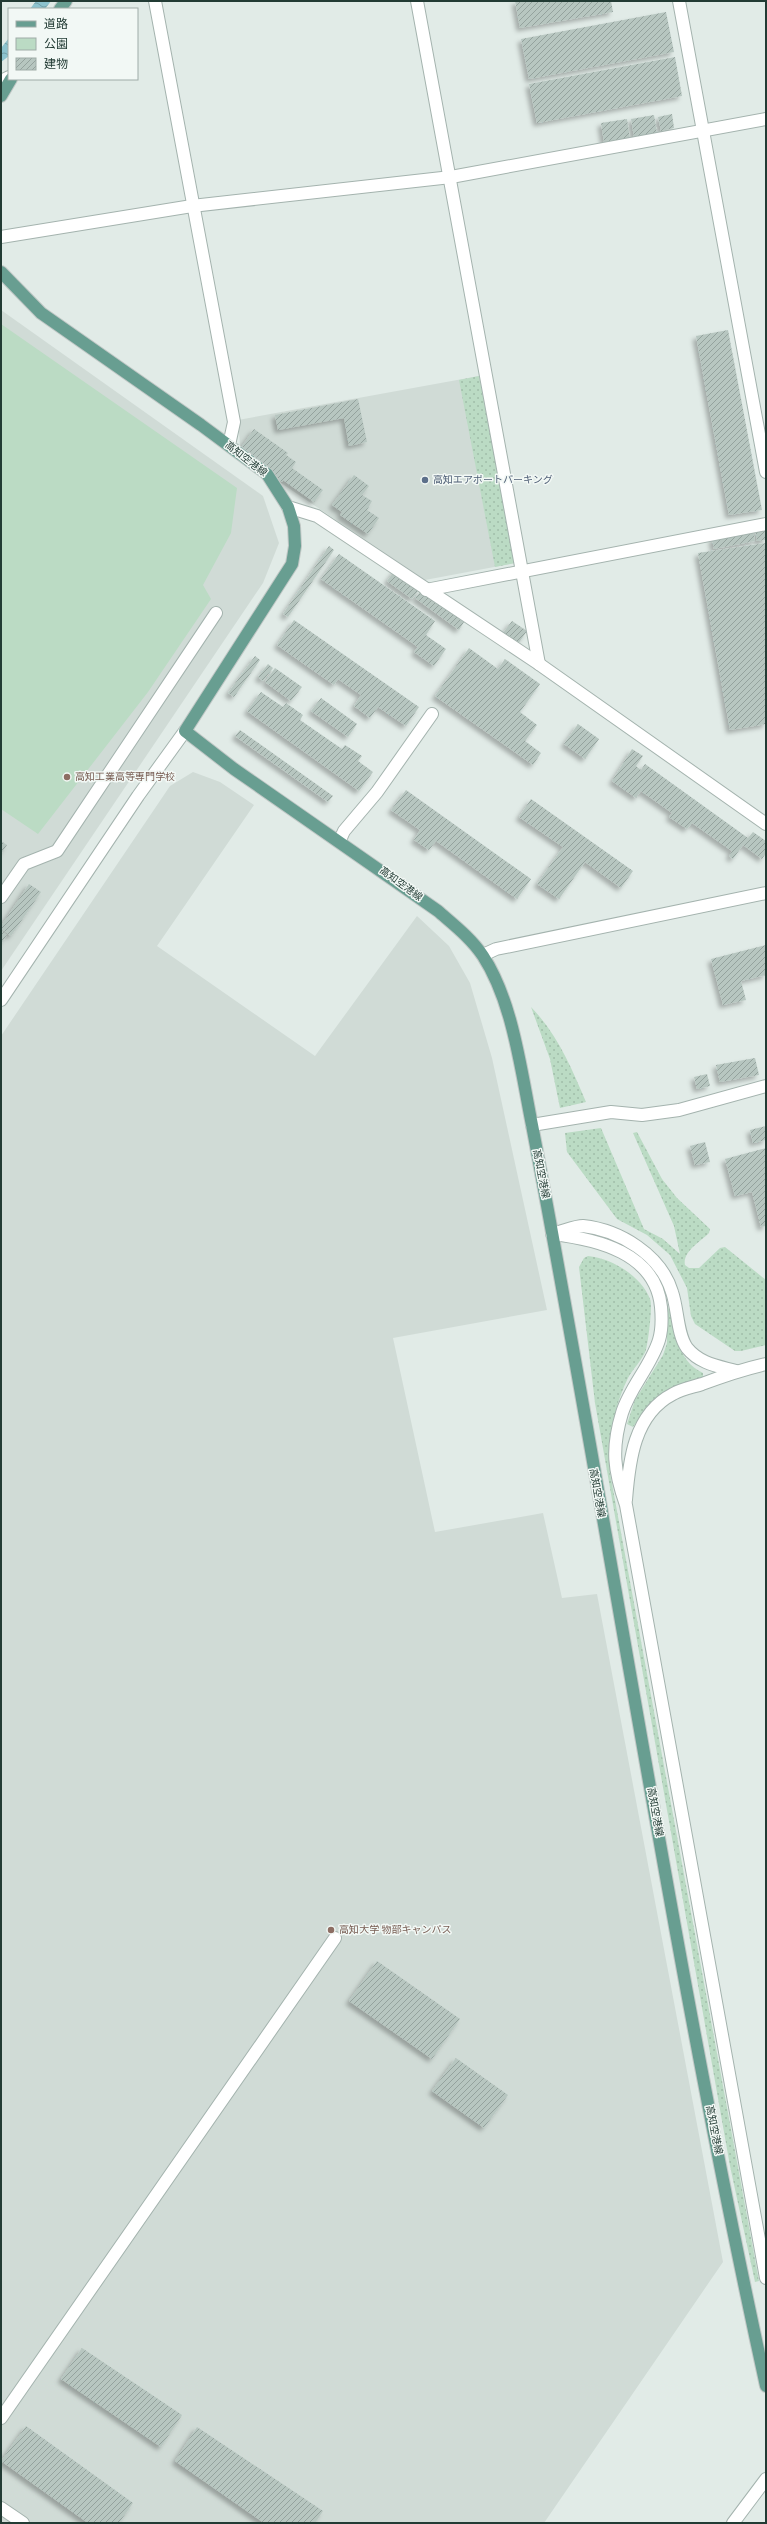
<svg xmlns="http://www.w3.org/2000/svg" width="767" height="2524" viewBox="0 0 767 2524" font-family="'Nunito Sans','Noto Sans JP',sans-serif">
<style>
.built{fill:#d0dbd6}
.grass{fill:url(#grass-dots)}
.park{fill:#bbdbc4}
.water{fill:url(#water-waves)}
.building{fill:url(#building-hatch);filter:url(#shadow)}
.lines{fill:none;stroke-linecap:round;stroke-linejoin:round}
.minor-casing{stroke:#a4b3ae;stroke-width:14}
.major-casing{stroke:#c1c8c6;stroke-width:14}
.minor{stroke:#fff;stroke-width:12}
.major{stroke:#689e91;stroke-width:12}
.service-dot{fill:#5c6f8a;stroke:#f2f8f5;stroke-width:1.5}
.education-dot{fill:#8d6e63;stroke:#f2f8f5;stroke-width:1.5}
.labels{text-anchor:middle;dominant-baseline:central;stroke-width:3;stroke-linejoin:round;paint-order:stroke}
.street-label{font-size:10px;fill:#223b34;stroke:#f2f8f5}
.service-label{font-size:10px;fill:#4e5e75;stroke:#f2f8f5;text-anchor:start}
.education-label{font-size:10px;fill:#785e54;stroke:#f2f8f5;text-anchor:start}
</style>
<defs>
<pattern id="grass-dots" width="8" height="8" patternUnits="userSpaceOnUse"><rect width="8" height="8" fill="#bbdbc4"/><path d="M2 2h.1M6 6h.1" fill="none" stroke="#a0bda9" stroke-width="1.8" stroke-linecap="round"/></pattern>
<pattern id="water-waves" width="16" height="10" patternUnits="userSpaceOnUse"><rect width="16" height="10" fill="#8cc3ce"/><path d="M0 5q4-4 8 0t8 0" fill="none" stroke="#72a0a8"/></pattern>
<pattern id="building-hatch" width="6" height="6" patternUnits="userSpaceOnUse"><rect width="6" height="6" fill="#b7c6c0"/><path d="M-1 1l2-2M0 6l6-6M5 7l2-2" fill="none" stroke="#94a29d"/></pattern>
<filter id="shadow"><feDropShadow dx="-3.5" dy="3.5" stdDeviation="2" flood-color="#0004"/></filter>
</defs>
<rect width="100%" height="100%" fill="#e1ebe7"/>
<g class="built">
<polygon points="1,310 263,496 279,543 263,583 1,971"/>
<polygon points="479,376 515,563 425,580 241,456 238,420"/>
<polygon points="193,772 220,782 254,805 157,946 315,1056 417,916 449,946 470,983 492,1058 547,1310 393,1338 435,1532 543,1513 562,1598 597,1594 723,2262 544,2523 1,2523 1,1036 170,786"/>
</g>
<g class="grass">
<polygon points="479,376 515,563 495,567 459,380"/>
<path d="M531 1007C558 1035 571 1067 586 1102L560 1108 550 1059Z"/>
<path d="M601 1128 644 1229 663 1239 680 1254 674 1226 633 1133 637 1132 662 1179 677 1198 710 1229 709 1233C701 1241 682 1252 685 1265L689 1268H699L720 1248 725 1247 766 1280V1345L741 1351H735L695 1324 691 1316 687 1288 670 1255 647 1235 617 1219 567 1152 565 1133Z"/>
<path d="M588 1256C612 1258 642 1277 650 1299 653 1305 648 1343 646 1350 642 1360 633 1369 628 1378 623 1388 619 1399 616 1410 610 1430 610 1452 610 1473L759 2281 755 2282 730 2166 595 1403 579 1267 584 1258Z"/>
<path d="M667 1304C677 1329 675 1360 703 1373V1377C665 1389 657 1395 633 1427L627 1424 635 1400 663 1355 667 1343Z"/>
</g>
<polygon class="park" points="1,324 237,488 231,533 203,585 211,599 148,692 38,834 1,809"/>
<g class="water">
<polygon points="36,1 51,1 45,9 30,9"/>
<polygon points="9,38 9,56 1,62 1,48"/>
</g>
<g class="building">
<polygon points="515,1 611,1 613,12 520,28"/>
<polygon points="666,12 674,52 529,79 521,39"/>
<polygon points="675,57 682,96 537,123 529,84"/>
<polygon points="672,114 674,128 661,131 658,117"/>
<polygon points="654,115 657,133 634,137 631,119"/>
<polygon points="627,119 630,138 604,142 601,123"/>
<polygon points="728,330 762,510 729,515 696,336"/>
<polygon points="358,399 367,442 349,446 344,418 278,430 275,415"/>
<polygon points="254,429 288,453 286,455 296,462 292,468 323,490 314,502 283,480 282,482 272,476 274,473 240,449"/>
<polygon points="354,475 369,486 362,495 372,501 367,510 379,518 368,534 340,515 342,512 332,505"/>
<polygon points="766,528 766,540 757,541 755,530"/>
<polygon points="753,530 755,541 714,549 712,538"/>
<polygon points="766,543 766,724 730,730 698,553"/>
<polygon points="329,546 334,550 288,617 283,614"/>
<polygon points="339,554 435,621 426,635 446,649 434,666 414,652 418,647 321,579"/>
<polygon points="396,569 421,587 412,599 387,581"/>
<polygon points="421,591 464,622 459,630 415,598"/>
<polygon points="294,620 419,707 406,726 378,707 370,718 354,706 361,695 338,679 334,685 277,645"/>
<polygon points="512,621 527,631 518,644 503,633"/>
<polygon points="469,648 498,669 505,659 540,684 520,712 537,725 525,741 541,753 533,765 435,696"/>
<polygon points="255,656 260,660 234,697 228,693"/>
<polygon points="268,664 273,668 263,681 258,677"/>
<polygon points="275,668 302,687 291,701 265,682"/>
<polygon points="261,692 283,707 286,703 303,715 300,720 342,749 345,745 362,756 358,761 373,772 359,791 247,711"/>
<polygon points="321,698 357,724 348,737 311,711"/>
<polygon points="578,724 599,739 585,759 564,744"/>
<polygon points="240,730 333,796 328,802 235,736"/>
<polygon points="632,749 643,756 636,766 641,770 645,764 748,838 753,832 766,841 766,853 762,859 743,845 733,859 729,856 732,851 692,823 687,829 669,817 672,813 641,791 636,798 612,781"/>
<polygon points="406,790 531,879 517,899 436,841 429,850 414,840 420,830 391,810"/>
<polygon points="531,799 633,871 621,888 585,862 559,899 537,884 563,847 519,817"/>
<polygon points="1,841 7,845 1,854"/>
<polygon points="29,884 41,892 11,936 1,929 1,926"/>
<polygon points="1,930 7,935 1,944"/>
<polygon points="766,945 766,975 741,981 746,1000 723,1005 711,959"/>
<polygon points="755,1058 759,1075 720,1082 716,1065"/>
<polygon points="707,1074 710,1086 697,1089 694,1077"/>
<polygon points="766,1126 766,1140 753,1143 750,1130"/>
<polygon points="705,1142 710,1162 695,1165 690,1146"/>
<polygon points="766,1148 766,1226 761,1227 752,1192 735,1196 725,1159"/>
<polygon points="377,1961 460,2019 432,2059 349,2001"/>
<polygon points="456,2058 508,2095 484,2128 432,2091"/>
<polygon points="82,2348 182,2415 161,2447 61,2379"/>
<polygon points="26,2426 133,2503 119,2523 88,2523 1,2461"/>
<polygon points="197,2427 323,2511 315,2523 264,2523 175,2461"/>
</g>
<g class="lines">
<g class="minor-casing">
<g id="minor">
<polyline points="155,1 234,422 229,445"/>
<polyline points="417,1 539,664"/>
<polyline points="679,1 766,472"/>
<polyline points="1,81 9,77"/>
<polyline points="1,237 192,206 451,177 766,119"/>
<polyline points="288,507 317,516 539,664 766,824"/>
<polyline points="426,590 766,524"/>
<polyline points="340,840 344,831 377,792 432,714"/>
<polyline points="1,897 24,864 57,851 216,613"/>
<polyline points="483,955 496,949 766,893"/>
<polyline points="1,1000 138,796 185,731"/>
<polyline points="532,1125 611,1112 642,1115 679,1110 766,1086"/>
<path d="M559 1232C566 1230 576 1226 583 1226 620 1230 661 1255 672 1292 678 1309 677 1334 687 1348 700 1364 718 1366 736 1371"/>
<path d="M552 1234C597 1239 656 1253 661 1307 662 1318 662 1330 659 1340 651 1366 630 1387 622 1413 611 1449 614 1471 626 1505L766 2278"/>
<path d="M626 1500C629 1461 634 1414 673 1394 682 1389 693 1387 702 1384 723 1376 744 1369 766 1364"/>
<polyline points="1,2418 335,1938"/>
<polyline points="1,2508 23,2523"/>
<polyline points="733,2523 766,2479"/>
</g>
</g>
<g class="major-casing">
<g id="major">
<polyline points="60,9 66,1"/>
<polyline points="1,96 11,79"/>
<path d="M1 272 41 313 201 425 267 474 288 507 294 526 295 546 292 564 185 731 234 769 438 911C454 925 471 938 483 956 513 1002 521 1071 532 1125 612 1545 674 1968 766 2386"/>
</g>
</g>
<use href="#minor" class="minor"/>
<use href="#major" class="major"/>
</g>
<circle class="service-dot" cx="425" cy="480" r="4"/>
<g class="education-dot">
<circle cx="67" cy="777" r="4"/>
<circle cx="331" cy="1930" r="4"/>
</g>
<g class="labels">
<g class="street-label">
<text transform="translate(246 459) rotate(38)">高知空港線</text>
<text transform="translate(401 884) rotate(36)">高知空港線</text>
<text transform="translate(541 1174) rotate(79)">高知空港線</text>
<text transform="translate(597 1493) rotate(80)">高知空港線</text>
<text transform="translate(655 1812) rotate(80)">高知空港線</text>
<text transform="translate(714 2130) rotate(79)">高知空港線</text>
</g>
<g class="service-label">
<text x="433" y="480">高知エアポートパーキング</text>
</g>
<g class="education-label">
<text x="75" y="777">高知工業高等専門学校</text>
<text x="339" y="1930">高知大学 物部キャンパス</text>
</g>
</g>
<rect width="767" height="2524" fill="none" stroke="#223b34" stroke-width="4"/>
<rect x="8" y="8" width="130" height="72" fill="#f2f8f5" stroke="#9faca8"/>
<rect x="16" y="21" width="20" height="6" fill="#689e91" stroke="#9faca8"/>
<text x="44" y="28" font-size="12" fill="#223b34">道路</text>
<rect x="16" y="38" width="20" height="12" fill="#bbdbc4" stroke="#9faca8"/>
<text x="44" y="48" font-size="12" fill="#223b34">公園</text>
<rect x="16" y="58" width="20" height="12" fill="url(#building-hatch)" stroke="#9faca8"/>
<text x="44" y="68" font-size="12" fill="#223b34">建物</text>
</svg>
